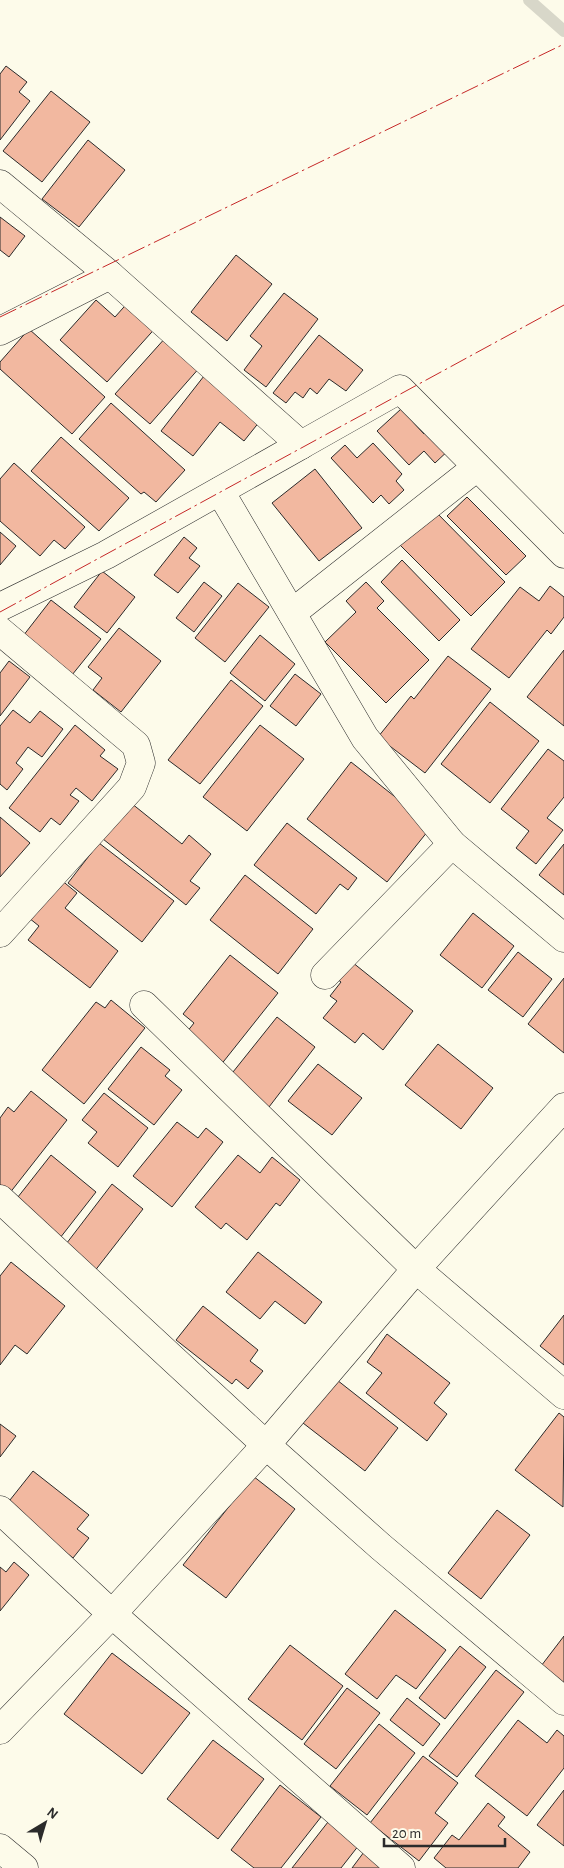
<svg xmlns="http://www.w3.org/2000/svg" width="564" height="1868" viewBox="0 0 564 1868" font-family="'Alegreya Sans',sans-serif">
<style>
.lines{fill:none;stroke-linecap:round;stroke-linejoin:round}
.stream{stroke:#d8d7c9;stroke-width:12}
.building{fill:#f2b8a0;stroke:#2b2b2b}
.minor-casing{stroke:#2b2b2b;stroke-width:29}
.minor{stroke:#fdfbea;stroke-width:28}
.power{stroke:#c62828;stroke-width:1;stroke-dasharray:18 4 2.5 4;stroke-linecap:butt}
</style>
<rect width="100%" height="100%" fill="#fdfbea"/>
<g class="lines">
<polyline class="stream" points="529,0 564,31"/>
</g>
<g class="building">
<polygon points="6,66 27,82 19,92 30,101 0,140 0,74"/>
<polygon points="51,91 90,122 42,182 3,151"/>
<polygon points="88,140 125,170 79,227 42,199"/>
<polygon points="0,217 25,236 9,257 0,250"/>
<polygon points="236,255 272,284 227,341 191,312"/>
<polygon points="284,293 318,319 266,387 244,370 262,346 250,336"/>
<polygon points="131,299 159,324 107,382 60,340 96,300 115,317"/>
<polygon points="29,329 105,397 72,434 0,369 0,362"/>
<polygon points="319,335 363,370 346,391 329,379 317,394 310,388 303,398 295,392 286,403 273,393"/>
<polygon points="167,336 201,366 150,424 115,394"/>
<polygon points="204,376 260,421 244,441 220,422 193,456 161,431"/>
<polygon points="111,403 185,470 156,502 144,492 141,494 79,439"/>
<polygon points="401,409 424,434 432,426 452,447 435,463 424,451 409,465 377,431"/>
<polygon points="61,437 129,498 99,531 31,471"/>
<polygon points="373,443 402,474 396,481 404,490 389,504 381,495 373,503 331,458 345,445 357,458"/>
<polygon points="14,463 85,527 65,549 54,540 40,556 0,521 0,479"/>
<polygon points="315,469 362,528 319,561 272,503"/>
<polygon points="467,497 526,556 506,575 447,516"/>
<polygon points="433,509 505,582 471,616 399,544"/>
<polygon points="0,532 16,546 0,565"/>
<polygon points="184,537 197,548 189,558 200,566 178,593 154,575"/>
<polygon points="402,560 460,620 439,641 381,582"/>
<polygon points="102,571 135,597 107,633 74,607"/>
<polygon points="204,582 222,596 194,632 176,618"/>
<polygon points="366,582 384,601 377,608 429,660 386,703 325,642 356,612 346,601"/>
<polygon points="238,583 269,607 225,662 195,638"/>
<polygon points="550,586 564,597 564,617 551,634 547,630 509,678 471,649 520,587 539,601"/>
<polygon points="51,600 101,639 72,675 23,636"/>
<polygon points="119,628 161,661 121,712 93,690 102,678 88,667"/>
<polygon points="260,635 295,664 265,701 230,673"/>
<polygon points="564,650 564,726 527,697"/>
<polygon points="448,656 491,689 425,773 378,737 411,696 414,699"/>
<polygon points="9,661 30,677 0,716 0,673"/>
<polygon points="295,674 321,694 296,726 270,706"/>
<polygon points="231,680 263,706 200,784 168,760"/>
<polygon points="490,702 539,741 490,803 441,764"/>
<polygon points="13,710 30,723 40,711 63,729 42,757 28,747 16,763 23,769 7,790 0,784 0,726"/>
<polygon points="75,725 105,750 100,756 118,769 92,801 76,788 70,795 79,801 60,825 51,818 40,832 9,808"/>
<polygon points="260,725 304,759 247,831 203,797"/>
<polygon points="548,749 564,761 564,797 547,818 563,830 536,864 516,848 529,831 501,809"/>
<polygon points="351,762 432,826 387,882 307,819"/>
<polygon points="131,803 182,844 189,835 211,854 190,881 200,888 186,905 103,839"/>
<polygon points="0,817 30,843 0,877"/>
<polygon points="287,823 357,878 348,890 340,884 316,914 254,865"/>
<polygon points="99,843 174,901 142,942 68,883"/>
<polygon points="564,844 564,895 539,875"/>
<polygon points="245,875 313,929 278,974 210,920"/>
<polygon points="60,879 77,893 65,908 118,951 90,988 28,940 39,926 29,918"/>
<polygon points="473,913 514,946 482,988 440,955"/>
<polygon points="518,952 552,979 523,1017 488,990"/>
<polygon points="230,955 278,993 220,1066 183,1037 194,1023 183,1014"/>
<polygon points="347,958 413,1011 383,1050 363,1033 355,1043 323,1018 337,1001 330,996 341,982 333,976"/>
<polygon points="564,978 564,1053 528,1024"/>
<polygon points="111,1000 145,1028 84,1104 42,1070 96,1002 105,1008"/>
<polygon points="277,1017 315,1047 269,1107 229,1077"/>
<polygon points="438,1044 493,1088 461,1129 405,1085"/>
<polygon points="141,1047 170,1070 165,1076 182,1090 154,1125 108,1089"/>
<polygon points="318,1064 362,1098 332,1135 288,1101"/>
<polygon points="31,1091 67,1120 9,1194 0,1187 0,1118 8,1107 14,1112"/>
<polygon points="104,1093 148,1128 118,1167 88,1143 97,1132 82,1120"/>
<polygon points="177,1122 198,1138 206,1128 223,1142 172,1207 133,1176"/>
<polygon points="51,1155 96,1192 60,1238 14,1202"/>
<polygon points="238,1155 260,1173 272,1157 300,1180 280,1206 276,1203 247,1240 226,1223 221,1229 195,1207"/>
<polygon points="112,1184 143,1209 94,1272 63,1248"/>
<polygon points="258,1252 322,1302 305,1324 275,1301 260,1319 226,1292"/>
<polygon points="11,1262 65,1306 27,1354 15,1345 0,1365 0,1276"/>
<polygon points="203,1306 258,1350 250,1361 263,1371 248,1389 236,1379 232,1384 176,1340"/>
<polygon points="564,1315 564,1365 540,1346"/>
<polygon points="387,1334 450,1383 434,1403 447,1414 427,1441 366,1393 382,1373 367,1362"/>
<polygon points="337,1380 398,1428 365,1471 303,1423"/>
<polygon points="559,1413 564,1417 563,1507 515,1470"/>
<polygon points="0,1424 16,1436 0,1457"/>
<polygon points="33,1471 89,1515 77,1529 89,1538 73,1558 6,1505"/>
<polygon points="253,1476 295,1509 226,1598 183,1565"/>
<polygon points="497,1510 530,1535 481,1599 448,1573"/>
<polygon points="14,1562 29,1575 0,1611 0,1567 6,1572"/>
<polygon points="395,1610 446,1650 416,1689 396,1675 377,1699 345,1674"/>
<polygon points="564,1636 564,1690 538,1670"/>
<polygon points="290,1645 343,1686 302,1740 248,1699"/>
<polygon points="460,1646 486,1667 445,1719 419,1698"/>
<polygon points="112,1653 190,1713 142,1774 64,1714"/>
<polygon points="496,1670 524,1692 457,1777 429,1756"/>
<polygon points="347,1688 380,1713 336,1769 304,1744"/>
<polygon points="407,1698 440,1724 423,1746 390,1720"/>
<polygon points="518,1720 547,1743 557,1730 564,1736 564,1768 527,1816 475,1776"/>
<polygon points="379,1724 415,1753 367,1815 330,1786"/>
<polygon points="213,1740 264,1779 218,1839 167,1799"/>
<polygon points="423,1756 458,1783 435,1813 448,1823 419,1861 370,1823"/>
<polygon points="280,1785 321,1817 281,1868 254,1868 231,1850"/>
<polygon points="564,1790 564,1846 537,1825"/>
<polygon points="488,1803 505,1817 498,1826 530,1852 518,1868 446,1868 434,1858 452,1835 459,1840"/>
<polygon points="328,1822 359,1845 341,1868 292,1868"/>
<polygon points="367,1848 393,1868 352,1868"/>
</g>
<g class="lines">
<g class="minor-casing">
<g id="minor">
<polyline points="0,184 110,275 301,445 106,555 0,607"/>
<polyline points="0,331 110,275"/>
<polyline points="301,445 400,389 564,554"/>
<polyline points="220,491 365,738 452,844 564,938"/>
<polyline points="292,613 477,467"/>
<polyline points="0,631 136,745 141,763 132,787 0,933"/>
<polyline points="325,975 452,844"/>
<polyline points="144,1005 416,1269 564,1395"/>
<polyline points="0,1199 266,1445 381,1547 564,1701"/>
<polyline points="0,1510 112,1614 401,1868"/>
<polyline points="0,1730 112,1614 266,1445 416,1269 564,1107"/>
<polyline points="0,1848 24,1868"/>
</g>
</g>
<use href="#minor" class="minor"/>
<g class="power">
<polyline points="0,317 564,44"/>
<polyline points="0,612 564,305"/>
</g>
</g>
<g transform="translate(45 1823) rotate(38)" stroke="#fdfbea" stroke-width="4" paint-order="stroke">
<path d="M0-4L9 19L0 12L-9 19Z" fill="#2b2b2b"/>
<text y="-8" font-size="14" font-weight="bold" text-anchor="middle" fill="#2b2b2b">N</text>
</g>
<path d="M384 1838v8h121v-8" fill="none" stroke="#2b2b2b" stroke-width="2.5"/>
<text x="392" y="1838" font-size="15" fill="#2b2b2b" stroke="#fdfbea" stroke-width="4" paint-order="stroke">20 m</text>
</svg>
